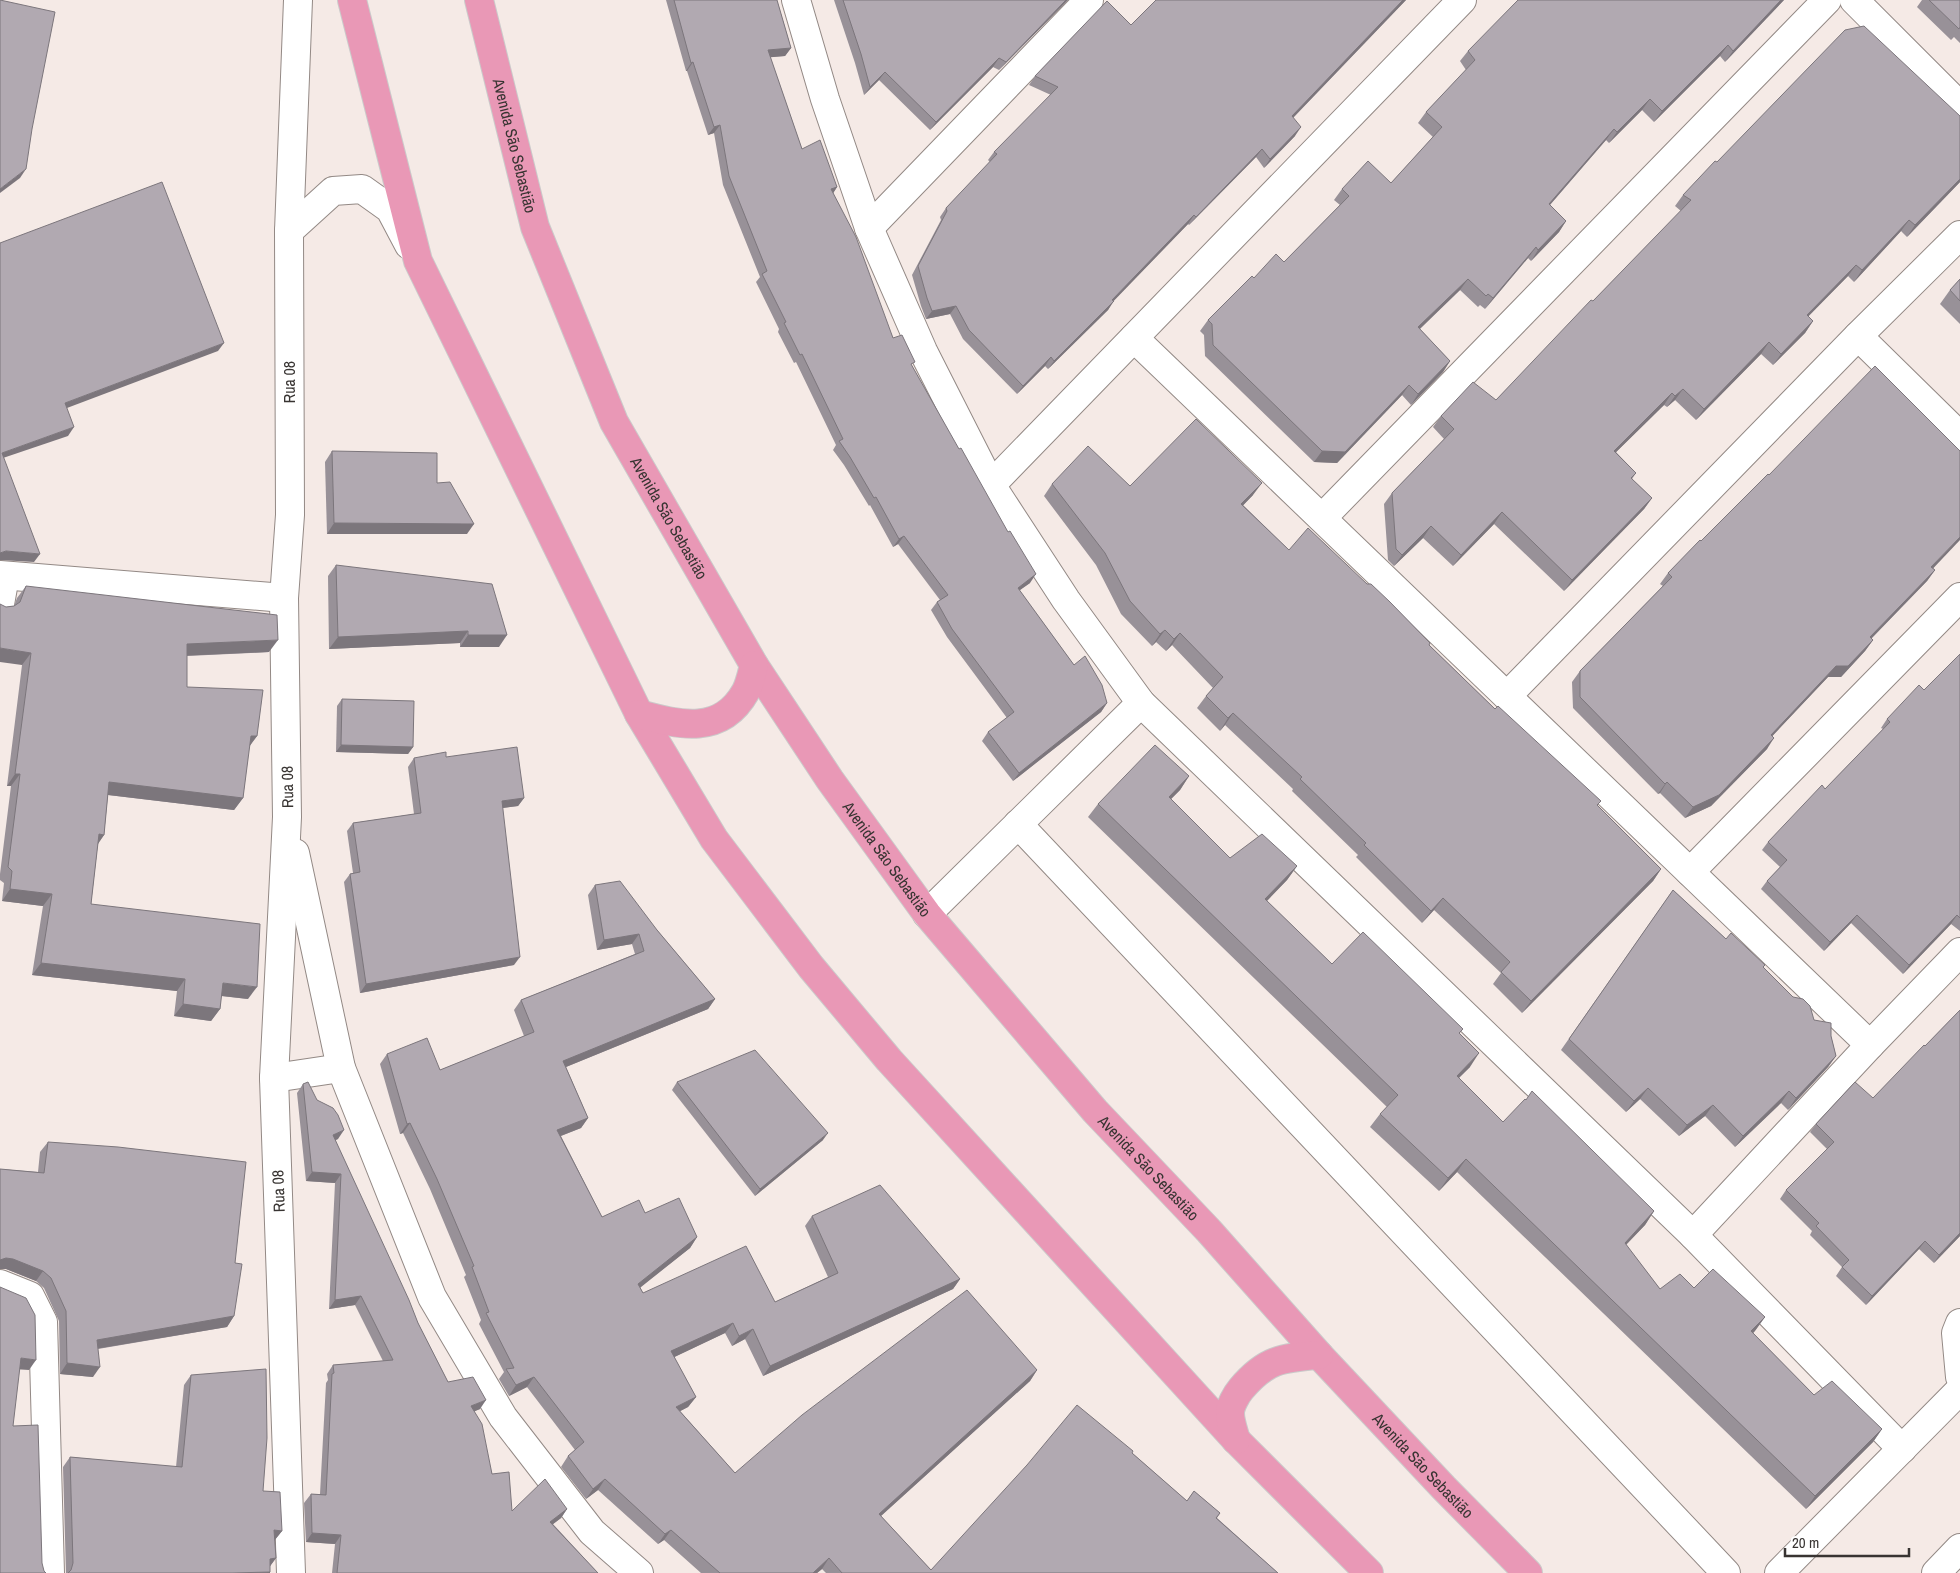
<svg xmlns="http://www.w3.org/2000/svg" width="1960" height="1573" viewBox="0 0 1960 1573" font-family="'Archivo Narrow',sans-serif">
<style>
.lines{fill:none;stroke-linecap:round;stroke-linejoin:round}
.minor-casing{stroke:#938985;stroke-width:30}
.tertiary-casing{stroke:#938985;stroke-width:30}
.primary-casing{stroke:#cbcaca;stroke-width:30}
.minor{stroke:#fff;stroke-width:28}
.tertiary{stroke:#fff;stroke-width:28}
.primary{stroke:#e998b6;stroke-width:28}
.wall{fill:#989198}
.shaded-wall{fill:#7c767c}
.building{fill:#b1a9b1;stroke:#7c767c}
.labels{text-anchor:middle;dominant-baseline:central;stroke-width:5;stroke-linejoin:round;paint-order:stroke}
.street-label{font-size:16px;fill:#383432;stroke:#fff}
</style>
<rect width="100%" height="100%" fill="#f5eae6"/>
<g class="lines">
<g class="minor-casing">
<g id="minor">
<polyline points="796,0 825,99 869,228 923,351 991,485 1066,600 1141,703 1693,1235 1902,1449"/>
<polyline points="1854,0 1960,106"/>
<polyline points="869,228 1089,0"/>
<polyline points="289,231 333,191 362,189 390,209 409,245"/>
<polyline points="1858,336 1960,436"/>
<polyline points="1134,338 1870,1045"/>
<polyline points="991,485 1462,0"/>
<polyline points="1322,518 1827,0"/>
<polyline points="0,575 284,598"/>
<polyline points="0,604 5,576"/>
<polyline points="1507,696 1858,336 1960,235"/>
<polyline points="1018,824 1726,1573"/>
<polyline points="295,853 341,1068 432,1297 503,1417 592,1532 639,1573"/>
<polyline points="1690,872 1960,597"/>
<polyline points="927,914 1141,703"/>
<polyline points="274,1078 341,1068"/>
<polyline points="1693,1235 1870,1045 1960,952"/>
<polyline points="0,1284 30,1296 43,1322 50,1573"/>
<polyline points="1960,1323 1956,1333 1960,1377"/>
<polyline points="291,1573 274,1078 287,817 284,598 290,515 289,231 298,0"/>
</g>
</g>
<g class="tertiary-casing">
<g id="tertiary">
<polyline points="1779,1573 1960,1390"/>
<polyline points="1936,1573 1960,1548"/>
</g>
</g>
<g class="primary-casing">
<g id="primary">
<polyline points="352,0 418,261 639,714 714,839 811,967 889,1060 1236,1440 1369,1573"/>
<path id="s1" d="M479 0 535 227 614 422 754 665 830 780 927 914 1095 1111 1209 1231 1319 1355 1444 1488 1528 1573"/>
<path d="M639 714C680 725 721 736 746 691 750 683 752 673 754 665"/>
<path d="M1236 1440C1234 1432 1230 1422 1230 1413 1230 1406 1236 1395 1241 1389 1266 1359 1282 1358 1319 1355"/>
</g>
</g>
<use href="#minor" class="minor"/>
<use href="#tertiary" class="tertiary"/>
<use href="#primary" class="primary"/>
</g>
<g class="wall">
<polygon points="666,0 777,0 791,48 785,56 770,57 802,149 837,187 833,193 893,338 912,366 1030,583 1019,590 1074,665 1107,703 1101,712 1013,781 982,741 988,732 1007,718 947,637 931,610 937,602 940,600 898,544 893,547 870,505 869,506 844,465 833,450 836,445 796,362 794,363 778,332 779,329 756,282 760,277 723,185 714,133 708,135 687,71 686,71"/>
<polygon points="834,0 1068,0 999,70 993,67 930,130 879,80 864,95 855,63"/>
<polygon points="1156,0 1406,0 1293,118 1295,136 1264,168 1256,157 1189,225 1188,224 1113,301 1108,310 1048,369 1045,366 1017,394 963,339 950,314 926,319 921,306 912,275 941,220 940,217 946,208 990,162 988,160 994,152 1051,95 1029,85 1035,76 1131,25"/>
<polygon points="1784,0 1725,62 1720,56 1654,122 1642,110 1609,143 1606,140 1550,205 1566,221 1559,232 1531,261 1528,258 1485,309 1480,305 1478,307 1460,290 1420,329 1450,361 1443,372 1411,405 1402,395 1337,463 1314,462 1205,356 1204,335 1200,331 1208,320 1254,278 1284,262 1340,205 1334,200 1342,189 1391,183 1433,137 1418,123 1426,112 1466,70 1460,61 1468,51"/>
<polygon points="1922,0 1960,0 1960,43 1954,37 1951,40 1917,7"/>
<polygon points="1717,162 1960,182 1907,237 1901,231 1854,282 1848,276 1808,316 1813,321 1805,333 1773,365 1761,354 1696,420 1675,400 1667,407 1664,405 1616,452 1636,473 1632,479 1652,498 1644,509 1564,591 1494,524 1453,566 1423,538 1394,566 1388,560 1384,504 1392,493 1444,439 1433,427 1441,416 1496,400 1681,211 1675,206 1683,195"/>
<polygon points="1960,279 1960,324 1940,304 1950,290"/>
<polygon points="332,451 437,483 467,534 327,534 325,462"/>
<polygon points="1769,475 1933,568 1935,570 1927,581 1871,639 1873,640 1865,651 1841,677 1828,677 1772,736 1767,749 1711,806 1685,818 1660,793 1658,794 1573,708 1572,682 1580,671 1663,586 1660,584 1668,573"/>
<polygon points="1052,484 1130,486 1253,495 1243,505 1289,550 1429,645 1495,709 1598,806 1661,869 1653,881 1522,1013 1493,984 1501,973 1434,910 1422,923 1356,857 1358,855 1292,791 1293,789 1225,725 1220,731 1197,708 1206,696 1213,688 1172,645 1166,651 1156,642 1152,646 1121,614 1096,565 1044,496"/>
<polygon points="336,565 499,647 460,647 460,643 329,649 328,576"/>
<polygon points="26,586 269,652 187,656 187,687 257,736 249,747 243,798 234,810 108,795 104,835 98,843 91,904 248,999 221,996 220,1009 211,1021 174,1016 177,991 32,975 43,906 2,901 4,883 0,880 0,874 11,786 7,786 22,665 6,607 14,606 17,598"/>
<polygon points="1960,654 1960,931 1951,924 1903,974 1851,923 1824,951 1761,889 1767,881 1780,867 1762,850 1768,842 1825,789 1883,729 1881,728 1887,719 1924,690"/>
<polygon points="342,699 413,747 408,754 336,752 337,706"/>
<polygon points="446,757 524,798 518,806 502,808 514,965 360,993 344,882 350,874 353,873 347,831 353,823 414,814 408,767 414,758"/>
<polygon points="1189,776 1180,790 1171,799 1230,858 1297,866 1287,880 1267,901 1332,964 1463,1029 1459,1034 1470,1067 1459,1078 1503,1122 1654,1211 1645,1225 1626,1245 1660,1289 1694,1288 1765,1317 1753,1333 1814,1395 1882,1429 1873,1442 1806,1509 1457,1172 1439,1191 1370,1127 1380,1114 1387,1107 1088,817 1098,804"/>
<polygon points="595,885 657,930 715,999 708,1009 566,1067 588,1118 581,1128 561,1136 602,1217 645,1213 697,1237 690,1248 640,1287 643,1293 775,1302 828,1277 805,1226 812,1216 960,1279 953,1289 763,1376 745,1339 732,1346 725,1333 674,1357 696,1397 688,1407 680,1411 735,1473 1037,1370 1030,1381 881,1516 931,1570 1132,1453 1187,1501 1194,1491 1220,1513 1217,1518 1278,1573 826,1573 822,1569 817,1573 701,1573 664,1540 658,1544 598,1490 586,1499 561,1467 568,1456 575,1450 527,1387 509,1396 499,1379 504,1372 479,1324 481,1320 464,1277 466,1275 430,1189 403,1133 400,1134 380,1064 387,1054 440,1070 524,1036 514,1010 521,1000 635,954 632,944 597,950 588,895"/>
<polygon points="1673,890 1726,939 1763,967 1814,1020 1831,1036 1836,1056 1828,1067 1788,1110 1781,1103 1735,1147 1705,1116 1679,1136 1640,1099 1626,1112 1561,1050"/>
<polygon points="1960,1010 1960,1236 1934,1263 1919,1249 1866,1305 1836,1276 1842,1267 1810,1235 1812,1231 1780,1199 1786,1190 1827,1149 1810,1132 1816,1124 1873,1098 1925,1046"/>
<polygon points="677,1082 823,1140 755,1196 672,1090"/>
<polygon points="303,1084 317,1100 338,1139 335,1140 418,1323 448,1382 480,1409 474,1411 492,1474 512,1511 567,1509 561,1518 553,1524 598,1573 332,1573 335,1544 306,1542 304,1503 311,1494 320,1494 326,1383 328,1380 327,1374 333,1365 383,1361 355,1305 329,1309 335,1183 306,1181 297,1093"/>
<polygon points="48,1142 235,1263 234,1316 227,1327 98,1349 93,1377 60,1374 59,1321 44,1288 36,1281 6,1269 0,1269 0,1169 38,1172 40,1152"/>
<polygon points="191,1375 263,1491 282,1531 274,1541 276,1558 270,1566 270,1573 66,1573 63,1467 70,1457 176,1467 184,1385"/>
</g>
<g class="shaded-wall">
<polygon points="1066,0 1068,0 999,70 1006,62"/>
<polygon points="1403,0 1406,0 1286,125 1292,116"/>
<polygon points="1781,0 1784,0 1725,62 1733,51"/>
<polygon points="1728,45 1720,56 1654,122 1662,111"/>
<polygon points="791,48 785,56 762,58 768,50"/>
<polygon points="999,58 993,67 930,130 936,122"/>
<polygon points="693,62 687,71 686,71 691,63"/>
<polygon points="885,72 879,80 864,95 870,87"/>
<polygon points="1650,99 1642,110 1609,143 1617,132"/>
<polygon points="720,125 714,133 708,135 714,127"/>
<polygon points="1301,127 1295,136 1264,168 1270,159"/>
<polygon points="1614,129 1606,140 1541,215 1549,204"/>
<polygon points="1262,149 1256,157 1189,225 1196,217"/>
<polygon points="26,169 20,178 0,193 0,189"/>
<polygon points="1960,179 1960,182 1907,237 1915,225"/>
<polygon points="837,187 832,195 831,189"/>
<polygon points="1194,215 1188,224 1106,309 1112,300"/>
<polygon points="1909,220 1901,231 1854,282 1862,270"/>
<polygon points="1566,221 1559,232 1531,261 1538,250"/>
<polygon points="1536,247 1528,258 1485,309 1493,298"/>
<polygon points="1856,265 1848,276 1799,326 1807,315"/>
<polygon points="1468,279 1460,290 1410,338 1418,327"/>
<polygon points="1114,301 1108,310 1048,369 1054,361"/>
<polygon points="956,306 950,314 926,319 932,311"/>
<polygon points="1813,321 1805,333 1773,365 1781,354"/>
<polygon points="1769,342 1761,354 1696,420 1704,409"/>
<polygon points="224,343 218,351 59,411 65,403"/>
<polygon points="1051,357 1045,366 1017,394 1023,386"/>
<polygon points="1450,361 1443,372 1411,405 1418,394"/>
<polygon points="1409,385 1402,395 1337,463 1314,462 1322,451"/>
<polygon points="1683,389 1675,400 1667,407 1675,396"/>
<polygon points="1672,393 1664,405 1606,462 1614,451"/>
<polygon points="74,427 68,436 0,459 2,453"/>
<polygon points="1262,483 1253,495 1233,516 1241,504"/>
<polygon points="1652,498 1644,509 1564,591 1572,580"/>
<polygon points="1502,512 1494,524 1453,566 1461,555"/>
<polygon points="334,523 474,524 467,534 327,534"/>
<polygon points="1431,526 1423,538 1394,566 1402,555"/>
<polygon points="904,536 898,544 893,547 899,539"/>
<polygon points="1960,537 1960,540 1924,578 1931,567"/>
<polygon points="6,551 40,554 34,562 0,560 0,553"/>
<polygon points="1935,570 1927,581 1862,648 1870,637"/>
<polygon points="1036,574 1030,583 1012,596 1018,588"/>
<polygon points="1165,630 1156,642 1152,646 1160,634"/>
<polygon points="468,631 460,643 329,649 338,637"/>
<polygon points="1180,633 1172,645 1166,651 1174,639"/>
<polygon points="468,635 507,635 499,647 460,647"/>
<polygon points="278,640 269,652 178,656 187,644"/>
<polygon points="1873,640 1865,651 1841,677 1828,677 1763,746 1771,735 1836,666"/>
<polygon points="0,648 31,653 22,665 0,662"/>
<polygon points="1107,703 1101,712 1013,781 1019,773"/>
<polygon points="1233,713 1225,725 1220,731 1228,718"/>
<polygon points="251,736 257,736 248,748"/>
<polygon points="1774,738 1767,749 1711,806 1685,818 1693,807"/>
<polygon points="341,745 413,747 408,754 336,752"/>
<polygon points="15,774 20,774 11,786 7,786"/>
<polygon points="1189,776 1180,790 1160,810 1169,797"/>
<polygon points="109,782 243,798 234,810 100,794"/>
<polygon points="1667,782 1660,793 1658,794 1665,784"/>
<polygon points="524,798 518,806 496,809 502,801"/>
<polygon points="99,834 104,835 96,847"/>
<polygon points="1297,866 1287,880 1255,913 1265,899"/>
<polygon points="1661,869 1653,881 1522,1013 1531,1001"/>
<polygon points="10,889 52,894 43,906 2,901"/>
<polygon points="1443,898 1434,910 1422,923 1431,911"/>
<polygon points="1857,915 1851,923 1824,951 1830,942"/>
<polygon points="1957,915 1951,924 1903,974 1909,965"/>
<polygon points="639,934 632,944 597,950 604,940"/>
<polygon points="520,957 514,965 360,993 366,984"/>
<polygon points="41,963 185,979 177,991 32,975"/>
<polygon points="223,983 257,987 248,999 214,995"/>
<polygon points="715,999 708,1009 556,1071 563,1061"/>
<polygon points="183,1004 220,1009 211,1021 174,1016"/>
<polygon points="1479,1053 1470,1067 1447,1089 1457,1076"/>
<polygon points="1836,1056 1828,1067 1788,1110 1796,1098"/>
<polygon points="1648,1088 1640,1099 1626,1112 1634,1101"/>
<polygon points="1789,1091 1781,1103 1735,1147 1743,1136"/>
<polygon points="1713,1105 1705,1116 1679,1136 1687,1125"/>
<polygon points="588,1118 581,1128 550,1140 557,1130"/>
<polygon points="410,1123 403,1133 400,1134 407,1124"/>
<polygon points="344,1130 338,1139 327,1144 333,1135"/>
<polygon points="828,1133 823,1140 755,1196 760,1189"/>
<polygon points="1466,1159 1457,1172 1439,1191 1448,1178"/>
<polygon points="312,1172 341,1174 335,1183 306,1181"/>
<polygon points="1654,1211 1645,1225 1615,1256 1625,1243"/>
<polygon points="1960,1233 1960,1236 1934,1263 1939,1255"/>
<polygon points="697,1237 690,1248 631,1295 638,1284"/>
<polygon points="1925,1241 1919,1249 1866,1305 1872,1296"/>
<polygon points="6,1258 13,1259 43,1271 36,1281 6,1269 0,1269 0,1260"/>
<polygon points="960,1279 953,1289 763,1376 770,1366"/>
<polygon points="361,1296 355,1305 329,1309 335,1300"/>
<polygon points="234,1316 227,1327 89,1350 97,1340"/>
<polygon points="1765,1317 1755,1331 1742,1345 1751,1331"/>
<polygon points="733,1323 725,1333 664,1362 671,1351"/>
<polygon points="753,1329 745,1339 732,1346 739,1336"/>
<polygon points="21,1358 36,1360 29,1370 13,1369"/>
<polygon points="67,1363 100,1367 93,1377 60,1374"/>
<polygon points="1037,1370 1030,1381 872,1524 879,1514"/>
<polygon points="534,1377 527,1387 509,1396 516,1385"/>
<polygon points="696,1397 688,1407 669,1417 676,1407"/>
<polygon points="486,1400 480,1409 464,1416 471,1406"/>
<polygon points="1882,1429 1873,1442 1806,1509 1815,1496"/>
<polygon points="605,1479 598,1490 586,1499 593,1489"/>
<polygon points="567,1509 561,1518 544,1531 550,1522"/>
<polygon points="274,1530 282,1531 274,1541"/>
<polygon points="671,1530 664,1540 658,1544 665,1534"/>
<polygon points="312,1533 341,1535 335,1544 306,1542"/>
<polygon points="276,1558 268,1569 270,1559"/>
<polygon points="829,1558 822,1569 817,1573 813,1573"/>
<polygon points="270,1572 270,1573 233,1573"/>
</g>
<g class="building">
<polygon points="0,0 55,12 32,129 26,169 0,189"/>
<polygon points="674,0 777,0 791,48 768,50 802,149 820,140 837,187 831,189 856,237 893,338 902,335 915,362 911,364 959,449 961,448 1008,532 1010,531 1036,574 1018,588 1074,665 1085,656 1102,685 1107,703 1019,773 988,732 1014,712 952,629 937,602 948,595 904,536 899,539 876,497 874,498 850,457 839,441 843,439 802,354 800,355 784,323 786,322 762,274 767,271 729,176 720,125 714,127 693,62 691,63"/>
<polygon points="843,0 1066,0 1006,62 999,58 936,122 885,72 870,87 861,54"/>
<polygon points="1156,0 1403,0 1292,116 1301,127 1270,159 1262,149 1196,217 1194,215 1112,300 1114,301 1054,361 1051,357 1023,386 969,330 956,306 932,311 927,298 918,266 947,211 946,208 997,154 994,152 1058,87 1035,76 1107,1 1131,25"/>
<polygon points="1518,0 1781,0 1733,51 1728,45 1662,111 1650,99 1617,132 1614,129 1549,204 1566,221 1538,250 1536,247 1493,298 1488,294 1486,296 1468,279 1418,327 1450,361 1418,394 1409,385 1345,452 1322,451 1213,345 1212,324 1208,320 1252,276 1254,278 1276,254 1284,262 1349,196 1342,189 1368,161 1391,183 1442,127 1426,112 1475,60 1468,51"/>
<polygon points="1929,0 1960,0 1960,27 1959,29"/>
<polygon points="1864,26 1960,116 1960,179 1915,225 1909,220 1862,270 1856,265 1807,315 1813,321 1781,354 1769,342 1704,409 1683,389 1675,396 1672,393 1614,451 1636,473 1631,478 1652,498 1572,580 1502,512 1461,555 1431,526 1402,555 1396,549 1392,493 1454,429 1441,416 1473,382 1496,400 1591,300 1593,301 1691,200 1683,195 1715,161 1717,162 1845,30"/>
<polygon points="162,182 224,343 65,403 74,427 2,453 40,554 6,551 0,553 0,243"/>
<polygon points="1960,279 1960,301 1950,290"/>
<polygon points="1875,366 1960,451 1960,537 1931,567 1935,570 1870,637 1873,640 1848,666 1836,666 1771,735 1774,738 1719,795 1693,807 1667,782 1665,784 1580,697 1580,671 1672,577 1668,573 1700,540 1701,541 1768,474 1769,475"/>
<polygon points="1196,419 1262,483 1241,504 1289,550 1308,528 1367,584 1371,584 1390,602 1430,643 1429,645 1495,709 1498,706 1601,801 1597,805 1661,869 1531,1001 1501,972 1510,962 1443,898 1431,911 1364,845 1366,843 1300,779 1302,777 1233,713 1228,718 1206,696 1223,677 1180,633 1174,639 1165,630 1160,634 1130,601 1105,553 1052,484 1088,446 1130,486"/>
<polygon points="332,451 437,453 437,483 450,482 474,524 334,523"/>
<polygon points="336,565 492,584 507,635 468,635 468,631 338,637"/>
<polygon points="26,586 277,615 278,640 187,644 187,687 263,690 257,736 251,736 243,798 109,782 104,835 99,834 91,904 260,924 257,987 223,983 220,1009 183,1004 185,979 41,963 52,894 10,889 12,871 8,867 20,774 15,774 31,653 0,648 0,604 6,607 14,606 20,602"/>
<polygon points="1960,654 1960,918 1957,915 1909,965 1857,915 1830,942 1767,881 1787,860 1768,842 1822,785 1825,789 1890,722 1887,719 1919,685 1924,690"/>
<polygon points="342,699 414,701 413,747 341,745"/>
<polygon points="1155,745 1189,776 1169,797 1230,858 1262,834 1297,866 1265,899 1332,964 1363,932 1463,1029 1459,1033 1479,1053 1457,1076 1503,1122 1525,1099 1526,1100 1532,1091 1654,1211 1625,1243 1660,1289 1680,1274 1694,1288 1713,1269 1765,1317 1751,1331 1814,1395 1832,1381 1882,1429 1815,1496 1466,1159 1448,1178 1380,1114 1398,1095 1098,804"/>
<polygon points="517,747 524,798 502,801 520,957 366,984 350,874 360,872 353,823 421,813 414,758 446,752 446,757"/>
<polygon points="620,881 657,930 715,999 563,1061 588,1118 557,1130 602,1217 639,1200 645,1213 679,1198 697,1237 638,1284 643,1293 746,1246 775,1302 838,1273 812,1216 880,1185 960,1279 770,1366 753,1329 739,1336 733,1323 671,1351 696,1397 676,1407 735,1473 802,1415 967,1290 1037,1370 879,1514 931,1570 1027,1465 1077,1405 1133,1451 1132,1453 1187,1501 1194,1491 1220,1513 1216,1518 1278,1573 842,1573 829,1558 813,1573 720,1573 671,1530 665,1534 605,1479 593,1489 568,1456 584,1442 534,1377 516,1385 506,1369 514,1368 486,1313 489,1312 472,1267 474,1266 437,1179 410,1123 407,1124 387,1054 427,1038 440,1070 534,1032 521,1000 644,951 639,934 604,940 595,885"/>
<polygon points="1673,890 1726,939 1731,933 1765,965 1763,967 1793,997 1803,999 1810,1006 1814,1020 1831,1023 1831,1036 1836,1056 1796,1098 1789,1091 1743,1136 1713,1105 1687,1125 1648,1088 1634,1101 1569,1039"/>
<polygon points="1960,1010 1960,1233 1939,1255 1925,1241 1872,1296 1842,1267 1849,1260 1816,1226 1819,1223 1786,1190 1834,1142 1816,1124 1855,1082 1873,1098 1924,1045 1925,1046"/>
<polygon points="755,1050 828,1133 760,1189 677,1082"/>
<polygon points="308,1082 317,1100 333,1108 338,1115 344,1130 333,1135 409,1300 418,1323 448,1382 473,1377 486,1400 471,1406 482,1424 492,1474 509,1472 512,1511 545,1479 567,1509 550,1522 598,1573 337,1573 341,1535 312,1533 311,1494 326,1495 332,1374 334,1373 333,1365 393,1360 361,1296 335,1300 341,1174 312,1172 303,1084"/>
<polygon points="48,1142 118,1147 246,1162 235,1263 242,1264 234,1316 97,1340 100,1367 67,1363 66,1311 51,1278 43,1271 13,1259 6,1258 0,1260 0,1169 44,1173"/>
<polygon points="0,1287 26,1298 35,1315 36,1360 21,1358 13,1426 38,1425 42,1563 44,1571 46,1573 0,1573"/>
<polygon points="266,1369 267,1438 263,1491 280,1492 282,1531 274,1530 276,1558 270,1559 270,1572 233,1573 68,1573 71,1570 73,1563 70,1457 182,1467 191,1375"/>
</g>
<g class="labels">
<g class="street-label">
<text stroke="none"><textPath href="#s1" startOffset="150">Avenida São Sebastião</textPath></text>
<text transform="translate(289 382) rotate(-90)">Rua 08</text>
<text stroke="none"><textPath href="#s1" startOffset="555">Avenida São Sebastião</textPath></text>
<text transform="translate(287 787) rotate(-91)">Rua 08</text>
<text stroke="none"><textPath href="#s1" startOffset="960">Avenida São Sebastião</textPath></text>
<text stroke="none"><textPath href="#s1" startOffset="1365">Avenida São Sebastião</textPath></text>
<text transform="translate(278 1191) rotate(-92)">Rua 08</text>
<text stroke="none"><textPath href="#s1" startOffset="1770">Avenida São Sebastião</textPath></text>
</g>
</g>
<path d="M1785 1548v8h124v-8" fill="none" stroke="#383432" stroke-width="2.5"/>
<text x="1792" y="1548" font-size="15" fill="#383432" stroke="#ffffff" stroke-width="4" paint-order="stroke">20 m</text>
</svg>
